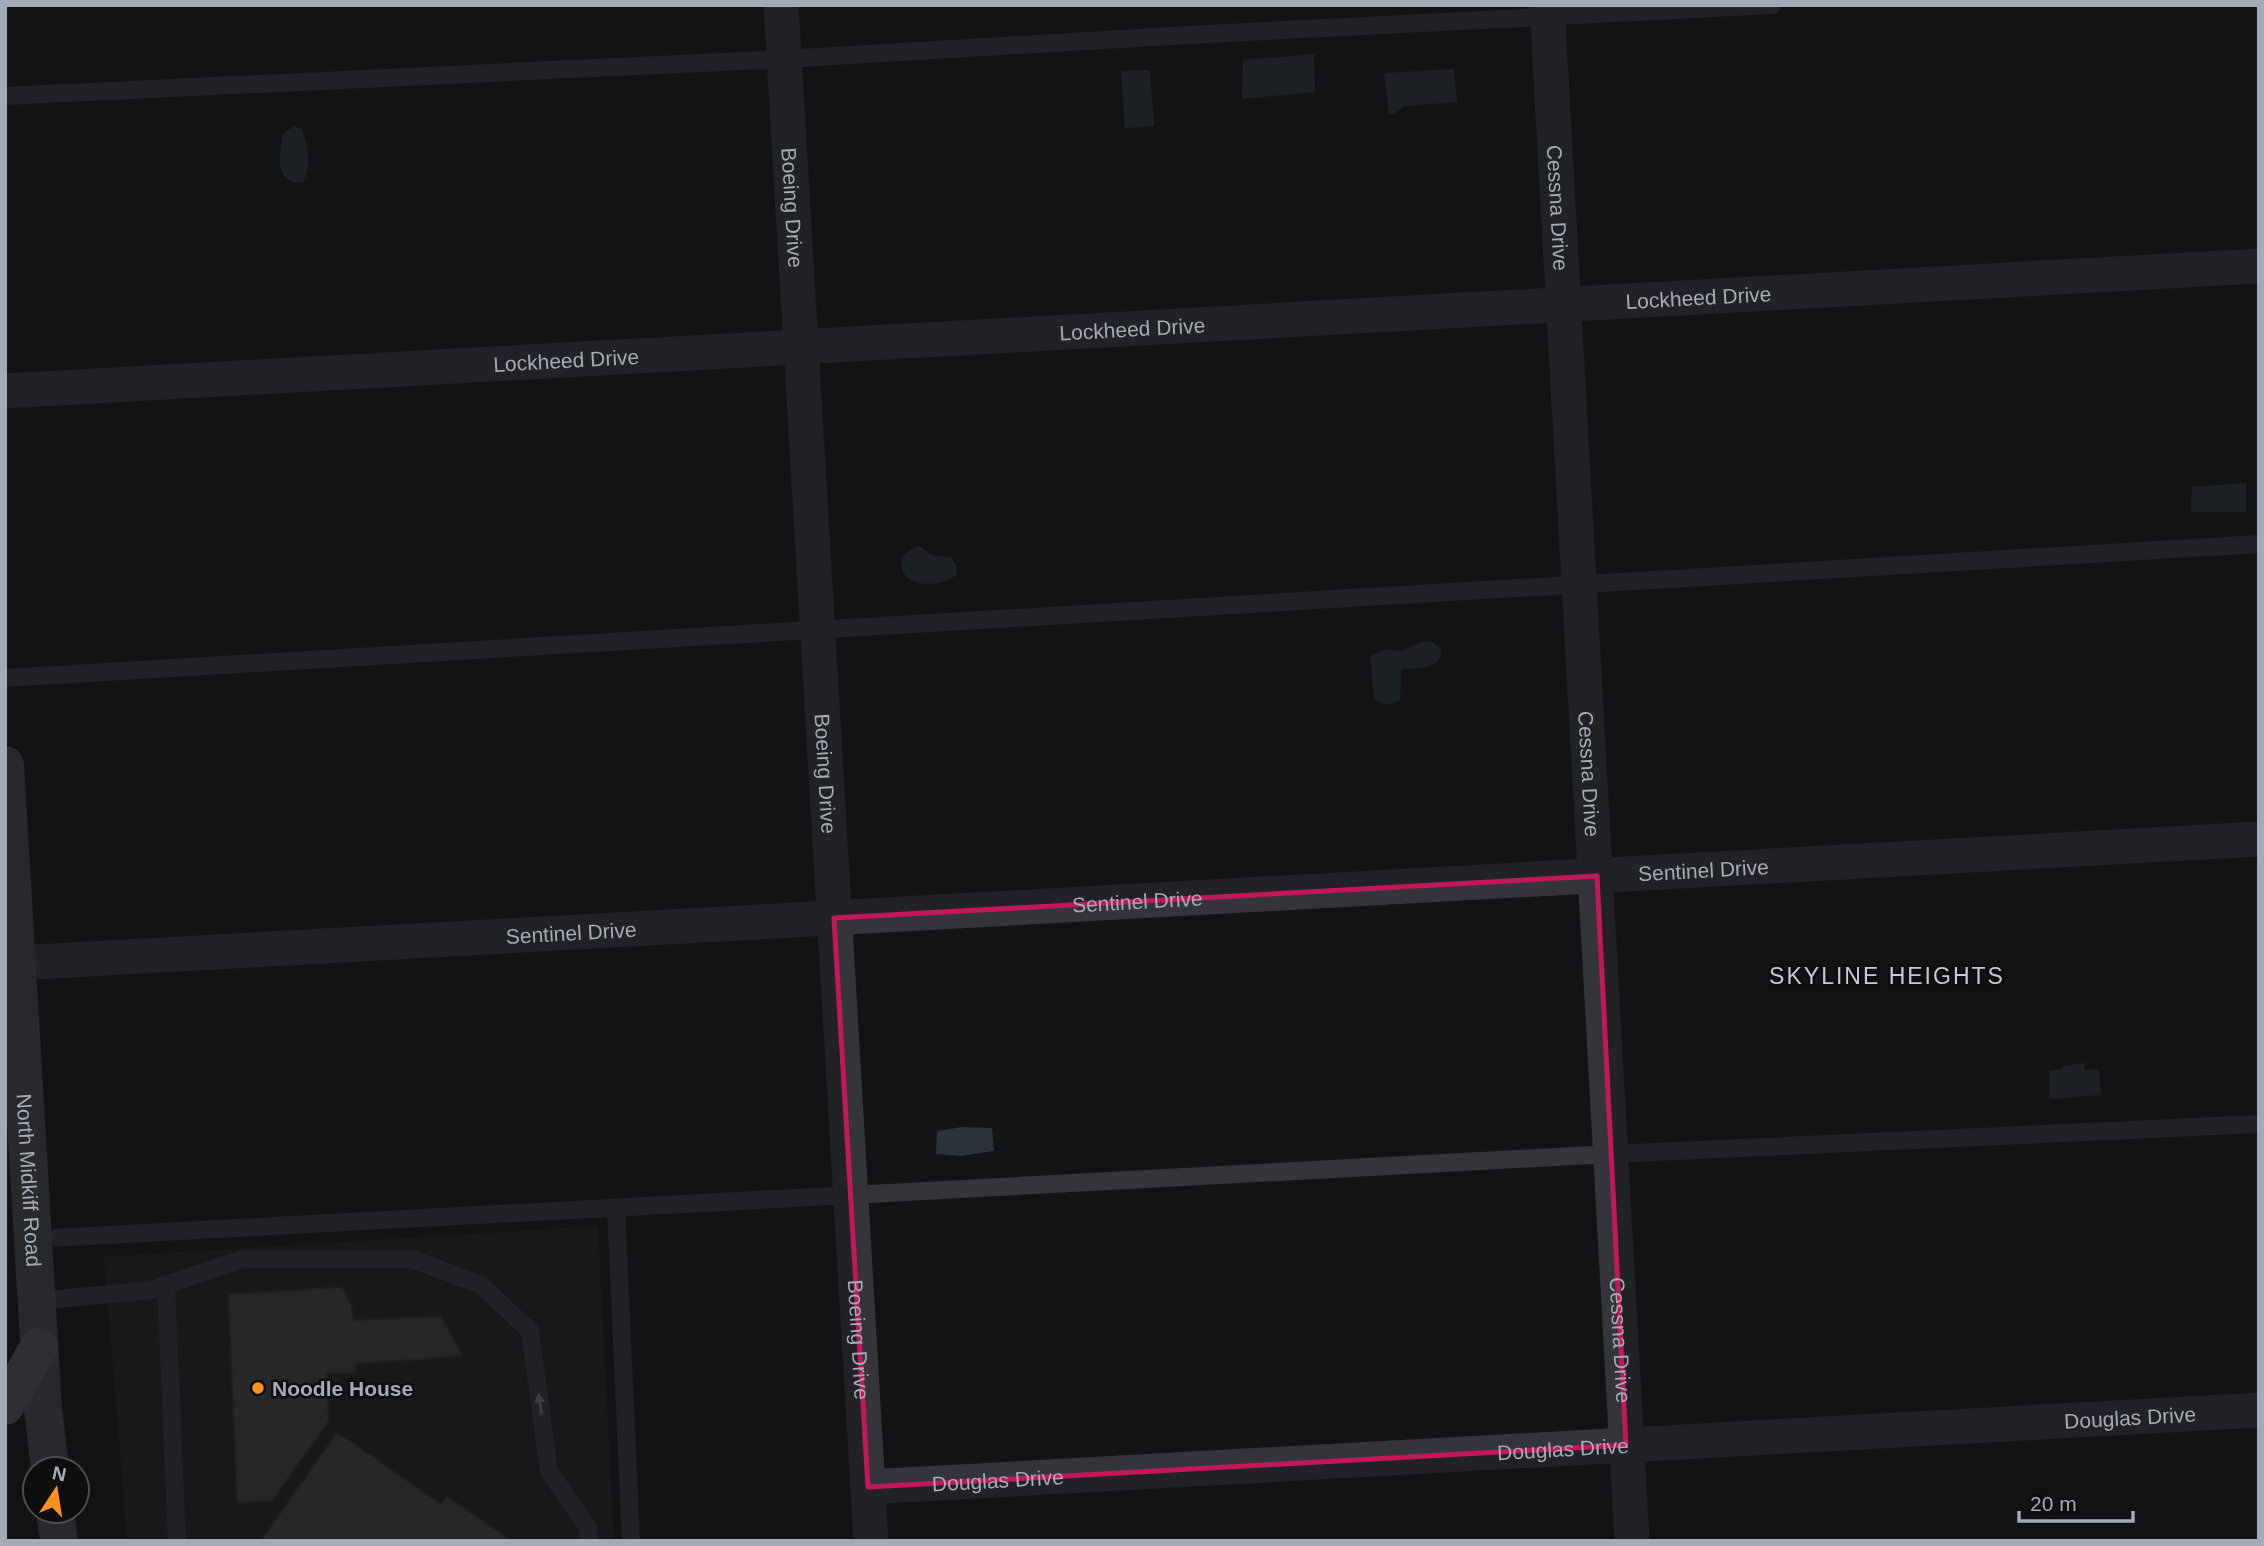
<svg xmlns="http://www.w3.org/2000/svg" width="2264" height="1546" viewBox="0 0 2264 1546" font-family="Helvetica,sans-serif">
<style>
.built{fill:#1e1f21}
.water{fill:#283439}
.building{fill:#3e4144;stroke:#2c2d31;stroke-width:2}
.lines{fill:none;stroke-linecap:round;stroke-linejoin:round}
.lane{stroke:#33353a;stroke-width:18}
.street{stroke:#33353a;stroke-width:35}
.secondary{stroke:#41454a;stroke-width:38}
.primary{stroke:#4f5359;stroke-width:38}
.oneway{fill:#71767e}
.marked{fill:none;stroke:#c2185b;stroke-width:5;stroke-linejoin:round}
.poi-dot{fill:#fe9021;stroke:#0e0e0f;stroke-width:2.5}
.labels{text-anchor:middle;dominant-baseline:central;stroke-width:5;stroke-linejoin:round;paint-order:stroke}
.street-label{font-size:21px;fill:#a3acb6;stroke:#0e0e0f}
.poi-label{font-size:21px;font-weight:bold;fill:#a3acb6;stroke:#0e0e0f;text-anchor:start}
.neighbourhood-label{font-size:23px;letter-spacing:2px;fill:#c4cad2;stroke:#0e0e0f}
</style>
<rect width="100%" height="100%" fill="#121314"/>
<polygon class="built" points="598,1226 614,1541 127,1541 104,1257"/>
<g class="water">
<polygon points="1314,54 1315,92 1242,99 1243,60"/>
<polygon points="1454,69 1457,102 1403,106 1394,114 1389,114 1384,73"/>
<polygon points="1150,70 1154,126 1125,128 1121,71"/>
<path d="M293 126 302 129C307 144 313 169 302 183 273 184 280 152 283 134Z"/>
<polygon points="2246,483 2246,512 2191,512 2192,487"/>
<path d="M919 546 934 556 950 557 956 564 957 574C945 585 917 589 905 575 896 563 906 548 919 546Z"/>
<path d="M1424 641 1432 642 1441 649C1442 671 1417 668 1401 669L1400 700C1391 705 1382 706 1374 699L1370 656 1385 649 1401 651Z"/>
<polygon points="2085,1063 2084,1069 2099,1070 2101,1095 2049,1099 2049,1071 2063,1069 2063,1066"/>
<polygon points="962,1127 992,1128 994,1151 961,1156 936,1154 937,1131"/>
</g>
<g class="building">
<polygon points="342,1287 352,1306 353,1320 441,1316 463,1356 356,1364 356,1373 327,1374 329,1421 272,1501 237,1503 228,1294"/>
<polygon points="337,1432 441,1504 447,1496 512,1541 265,1541 262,1539"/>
</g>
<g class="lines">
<g class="lane">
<polyline points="5,96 784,59 1188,35 1772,5"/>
<polyline points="5,678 2259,544"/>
<polyline points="616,1208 631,1541"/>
<polyline points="33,1239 1611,1154 2259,1124"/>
<polyline points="166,1285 177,1541"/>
<polyline points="37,1301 151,1290 243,1259 412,1259 481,1285 530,1331 549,1471 588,1528 589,1541"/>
</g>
<g class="street">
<path id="s1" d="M781 5 871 1541"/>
<path id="s2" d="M1547 5 1632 1541"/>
<path id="s3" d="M5 391 2259 266"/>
<path id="s4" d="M17 963 2259 839"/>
<path id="s5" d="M868 1487 2259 1410"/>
</g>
<g class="secondary">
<path id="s6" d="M5 765 43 1409 50 1469"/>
<polyline points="55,1511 59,1541"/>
</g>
<polyline class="primary" points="5,1406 39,1347"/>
</g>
<defs><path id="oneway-solid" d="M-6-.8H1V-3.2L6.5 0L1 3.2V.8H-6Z" transform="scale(1.75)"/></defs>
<use class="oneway" href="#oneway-solid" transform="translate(540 1404) rotate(-98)"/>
<path d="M0 0H2264V1546H0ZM1597 876 1626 1445 868 1487 834 918Z" fill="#121314" fill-opacity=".55" fill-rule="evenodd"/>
<path class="marked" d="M1597 876 1626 1445 868 1487 834 918Z"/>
<circle class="poi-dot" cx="258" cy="1388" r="7"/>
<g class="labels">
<g class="street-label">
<text stroke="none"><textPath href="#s1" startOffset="203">Boeing Drive</textPath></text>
<text stroke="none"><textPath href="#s2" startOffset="203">Cessna Drive</textPath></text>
<text stroke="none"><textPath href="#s3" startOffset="1696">Lockheed Drive</textPath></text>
<text stroke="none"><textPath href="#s3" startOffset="1129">Lockheed Drive</textPath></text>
<text stroke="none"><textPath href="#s3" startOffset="562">Lockheed Drive</textPath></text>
<text stroke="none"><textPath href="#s1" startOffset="770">Boeing Drive</textPath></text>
<text stroke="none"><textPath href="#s2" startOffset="770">Cessna Drive</textPath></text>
<text stroke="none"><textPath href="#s4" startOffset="1689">Sentinel Drive</textPath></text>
<text stroke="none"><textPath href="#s4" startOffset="1122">Sentinel Drive</textPath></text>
<text stroke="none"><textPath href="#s4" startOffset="555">Sentinel Drive</textPath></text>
<text stroke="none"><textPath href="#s6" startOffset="416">North Midkiff Road</textPath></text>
<text stroke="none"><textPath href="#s1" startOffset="1337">Boeing Drive</textPath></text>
<text stroke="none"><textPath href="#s2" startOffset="1337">Cessna Drive</textPath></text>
<text stroke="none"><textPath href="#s5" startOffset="1264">Douglas Drive</textPath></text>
<text stroke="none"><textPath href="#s5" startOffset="696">Douglas Drive</textPath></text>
<text stroke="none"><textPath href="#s5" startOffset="130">Douglas Drive</textPath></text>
</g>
<g class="poi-label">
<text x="272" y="1388">Noodle House</text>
</g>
<g class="neighbourhood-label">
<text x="1887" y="976">SKYLINE HEIGHTS</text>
</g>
</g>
<rect width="2264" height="1546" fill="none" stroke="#a3acb6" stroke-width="14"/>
<g transform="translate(56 1490) rotate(12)"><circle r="33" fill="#0e0e0f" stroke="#4a4d52" stroke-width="2"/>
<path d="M0-5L12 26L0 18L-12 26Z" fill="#fe9021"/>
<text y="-10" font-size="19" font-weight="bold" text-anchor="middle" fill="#a3acb6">N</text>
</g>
<path d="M2019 1511v10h114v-10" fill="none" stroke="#a3acb6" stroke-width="3.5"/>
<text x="2030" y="1511" font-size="21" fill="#a3acb6" stroke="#0e0e0f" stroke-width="5" paint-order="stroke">20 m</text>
</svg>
